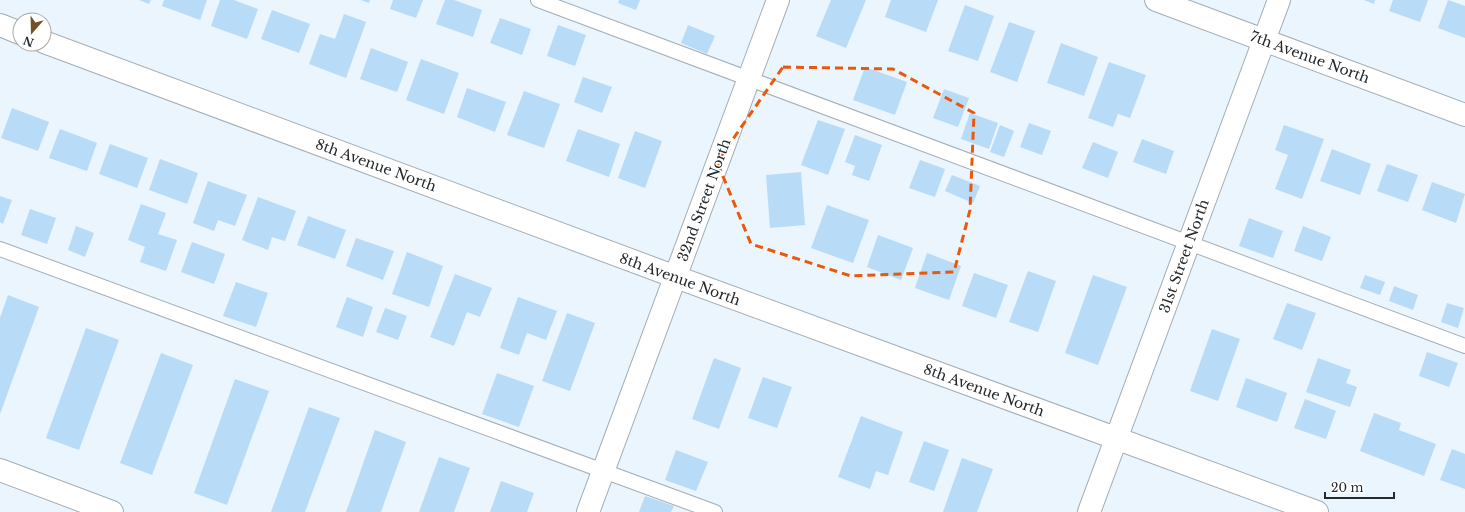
<svg xmlns="http://www.w3.org/2000/svg" width="1465" height="512" viewBox="0 0 1465 512" font-family="'Libre Baskerville',serif">
<style>
.building{fill:#b8dbf7}
.lines{fill:none;stroke-linecap:round;stroke-linejoin:round}
.service-casing{stroke:#a4aeb5;stroke-width:16}
.minor-casing{stroke:#a4aeb5;stroke-width:24}
.tertiary-casing{stroke:#a4aeb5;stroke-width:24}
.service{stroke:#fff;stroke-width:14}
.minor{stroke:#fff;stroke-width:22}
.tertiary{stroke:#fff;stroke-width:22}
.marked{fill:none;stroke:#e8590c;stroke-width:3;stroke-dasharray:8 5;stroke-linejoin:round}
.labels{text-anchor:middle;dominant-baseline:central;stroke-width:3;stroke-linejoin:round;paint-order:stroke}
.street-label{font-size:14px;fill:#262a2d;stroke:#fff}
</style>
<rect width="100%" height="100%" fill="#ebf5fd"/>
<g class="building">
<polygon points="139,0 151,0 149,4"/>
<polygon points="164,0 207,0 200,20 162,6"/>
<polygon points="220,0 234,0 258,9 247,39 211,26"/>
<polygon points="361,0 370,0 369,3"/>
<polygon points="393,0 423,0 416,18 390,9"/>
<polygon points="445,0 454,0 482,10 473,37 436,24"/>
<polygon points="619,0 640,0 636,10 618,3"/>
<polygon points="831,0 866,0 846,48 816,36"/>
<polygon points="891,0 938,0 926,32 885,17"/>
<polygon points="1364,0 1375,0 1374,4"/>
<polygon points="1393,0 1428,0 1420,22 1389,11"/>
<polygon points="1448,0 1465,6 1465,38 1438,28"/>
<polygon points="965,5 994,16 978,61 948,51"/>
<polygon points="272,10 310,24 299,53 261,39"/>
<polygon points="344,14 366,22 346,78 309,64 320,34 335,39"/>
<polygon points="500,18 531,29 522,55 490,43"/>
<polygon points="1009,22 1035,31 1017,82 990,72"/>
<polygon points="558,25 586,35 575,66 547,56"/>
<polygon points="688,25 715,36 707,54 681,43"/>
<polygon points="1061,43 1098,57 1084,96 1047,83"/>
<polygon points="371,48 408,62 397,92 360,79"/>
<polygon points="421,59 459,73 444,114 406,100"/>
<polygon points="1109,62 1146,75 1130,118 1118,114 1113,127 1088,118"/>
<polygon points="865,67 907,82 895,115 853,100"/>
<polygon points="583,77 612,87 602,113 574,102"/>
<polygon points="467,88 506,102 495,132 457,117"/>
<polygon points="944,89 969,98 958,127 933,118"/>
<polygon points="524,91 560,104 544,148 507,135"/>
<polygon points="12,108 49,122 38,151 1,138"/>
<polygon points="970,113 998,123 989,149 961,139"/>
<polygon points="818,120 845,129 828,175 801,165"/>
<polygon points="1029,123 1051,131 1042,155 1020,147"/>
<polygon points="1000,125 1014,131 1004,157 990,152"/>
<polygon points="1284,125 1324,139 1302,199 1275,189 1288,155 1275,150"/>
<polygon points="60,129 97,143 87,171 49,158"/>
<polygon points="578,129 620,144 609,177 566,161"/>
<polygon points="635,131 662,141 645,188 618,178"/>
<polygon points="855,135 882,145 869,181 852,175 855,166 845,162"/>
<polygon points="1142,139 1174,151 1166,174 1133,162"/>
<polygon points="1093,142 1118,152 1108,178 1082,168"/>
<polygon points="110,144 148,158 137,188 99,174"/>
<polygon points="1332,149 1371,164 1360,195 1320,181"/>
<polygon points="160,159 198,173 187,204 149,190"/>
<polygon points="920,160 945,169 935,197 909,188"/>
<polygon points="1387,164 1418,175 1408,202 1377,191"/>
<polygon points="801,172 805,225 770,228 766,175"/>
<polygon points="952,175 980,186 973,203 945,191"/>
<polygon points="208,181 247,195 235,226 218,220 214,231 193,223"/>
<polygon points="1432,182 1465,194 1456,223 1422,210"/>
<polygon points="0,196 12,200 3,224 0,222"/>
<polygon points="258,197 296,211 285,241 272,237 268,250 242,240"/>
<polygon points="141,204 166,213 158,234 177,240 166,271 140,262 145,247 128,240"/>
<polygon points="827,205 869,220 853,263 811,248"/>
<polygon points="30,209 56,218 47,244 21,235"/>
<polygon points="308,216 346,230 335,259 297,245"/>
<polygon points="1249,218 1283,231 1273,258 1239,246"/>
<polygon points="76,226 94,233 85,257 68,250"/>
<polygon points="1303,226 1331,237 1322,261 1294,251"/>
<polygon points="878,235 913,248 901,280 867,267"/>
<polygon points="356,238 394,251 383,280 346,266"/>
<polygon points="192,242 225,254 214,284 181,272"/>
<polygon points="407,252 443,266 429,307 392,294"/>
<polygon points="927,253 961,266 949,300 915,288"/>
<polygon points="1028,271 1056,281 1038,332 1009,322"/>
<polygon points="974,273 1008,285 996,318 962,306"/>
<polygon points="455,274 492,288 480,317 467,312 454,346 430,337"/>
<polygon points="1093,275 1127,287 1098,365 1065,353"/>
<polygon points="1365,275 1385,282 1380,295 1360,288"/>
<polygon points="236,282 268,293 256,327 223,316"/>
<polygon points="1394,286 1418,295 1413,310 1389,301"/>
<polygon points="8,295 39,307 0,414 0,318"/>
<polygon points="347,297 373,307 363,337 336,327"/>
<polygon points="518,297 557,311 546,340 527,333 519,355 500,348"/>
<polygon points="1287,303 1316,313 1302,350 1273,339"/>
<polygon points="1447,303 1464,308 1458,328 1441,322"/>
<polygon points="385,308 407,316 398,340 376,332"/>
<polygon points="567,313 595,323 570,391 542,381"/>
<polygon points="86,328 119,340 79,450 46,438"/>
<polygon points="1212,329 1240,339 1218,401 1190,391"/>
<polygon points="1427,352 1458,363 1449,387 1419,376"/>
<polygon points="161,353 193,365 152,475 120,463"/>
<polygon points="714,358 741,368 719,429 692,419"/>
<polygon points="1318,358 1351,370 1346,383 1357,387 1350,407 1306,392"/>
<polygon points="497,373 534,386 519,427 482,414"/>
<polygon points="763,377 792,387 777,428 748,418"/>
<polygon points="1246,378 1287,393 1277,422 1236,407"/>
<polygon points="235,379 269,391 227,505 194,493"/>
<polygon points="1305,399 1336,411 1326,439 1294,428"/>
<polygon points="309,407 340,418 305,512 271,512"/>
<polygon points="1374,413 1401,423 1399,430 1436,444 1424,476 1360,451"/>
<polygon points="861,416 903,432 888,475 876,471 870,489 838,477"/>
<polygon points="375,430 406,442 381,512 346,512"/>
<polygon points="924,441 949,450 934,491 909,482"/>
<polygon points="1452,449 1465,454 1465,489 1440,480"/>
<polygon points="676,450 708,462 696,491 665,480"/>
<polygon points="439,457 470,468 454,512 419,512"/>
<polygon points="962,458 993,469 977,512 943,512"/>
<polygon points="501,481 534,493 527,512 490,512"/>
<polygon points="645,496 674,506 671,512 639,512"/>
</g>
<g class="lines">
<g class="service-casing">
<g id="service">
<polyline points="538,0 1465,346"/>
<polyline points="0,249 715,512"/>
</g>
</g>
<g class="minor-casing">
<g id="minor">
<polyline points="1156,0 1465,115"/>
<polyline points="0,470 112,512"/>
<polyline points="588,512 778,0"/>
<polyline points="1089,512 1279,0"/>
</g>
</g>
<g class="tertiary-casing">
<g id="tertiary">
<polyline points="0,25 20,33"/>
<polyline points="44,42 676,277 1317,512"/>
</g>
</g>
<use href="#service" class="service"/>
<use href="#minor" class="minor"/>
<use href="#tertiary" class="tertiary"/>
</g>
<path class="marked" d="M783 67 893 69 974 113 970 210 954 272 851 276 751 244 717 162Z"/>
<g class="labels">
<g class="street-label">
<text transform="translate(1310 57) rotate(20)">7th Avenue North</text>
<text transform="translate(376 165) rotate(20)">8th Avenue North</text>
<text transform="translate(704 200) rotate(-70)">32nd Street North</text>
<text transform="translate(1184 256) rotate(-70)">31st Street North</text>
<text transform="translate(680 279) rotate(20)">8th Avenue North</text>
<text transform="translate(984 390) rotate(20)">8th Avenue North</text>
</g>
</g>
<g transform="translate(32 32) rotate(200)"><circle r="19" fill="#ffffff" stroke="#a8aaab"/>
<path d="M0-3L7 15L0 10L-7 15Z" fill="#735029"/>
<text y="-6" font-size="11" font-weight="bold" text-anchor="middle" fill="#262a2d">N</text>
</g>
<path d="M1325 492v6h69v-6" fill="none" stroke="#262a2d" stroke-width="2"/>
<text x="1331" y="492" font-size="12" fill="#262a2d" stroke="#ffffff" stroke-width="3" paint-order="stroke">20 m</text>
</svg>
